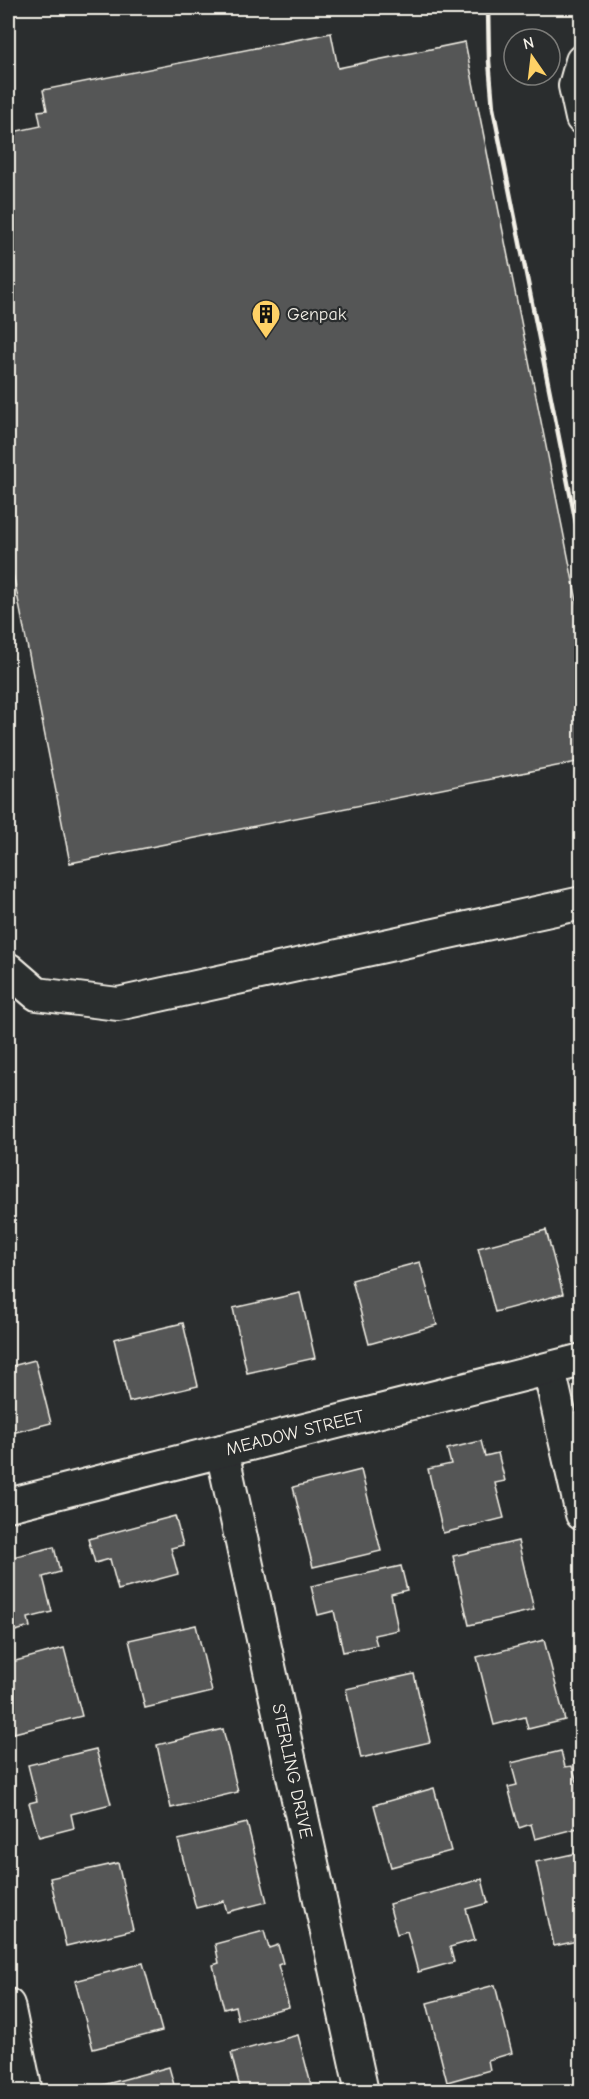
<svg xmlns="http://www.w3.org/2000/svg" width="589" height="2099" viewBox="0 0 589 2099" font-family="'Comic Neue',sans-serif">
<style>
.building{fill:#555756;stroke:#f4f1e8;stroke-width:1.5}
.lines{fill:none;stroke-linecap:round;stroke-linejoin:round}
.minor-casing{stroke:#f4f1e8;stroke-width:36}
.minor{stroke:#2a2d2e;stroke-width:32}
.rail{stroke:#f4f1e8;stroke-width:4.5}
.labels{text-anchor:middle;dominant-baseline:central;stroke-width:4.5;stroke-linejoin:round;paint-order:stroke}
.poi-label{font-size:18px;fill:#f4f1e8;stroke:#2a2d2e;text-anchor:start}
.street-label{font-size:18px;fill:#f4f1e8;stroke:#2a2d2e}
</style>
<rect width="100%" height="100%" fill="#2a2d2e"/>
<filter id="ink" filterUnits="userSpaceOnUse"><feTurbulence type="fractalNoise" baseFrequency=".0167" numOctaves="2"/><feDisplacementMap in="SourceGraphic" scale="12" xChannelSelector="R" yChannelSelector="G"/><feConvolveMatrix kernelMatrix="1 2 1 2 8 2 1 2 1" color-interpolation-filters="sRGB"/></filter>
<g filter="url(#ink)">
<g class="building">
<polygon points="331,33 338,68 465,42 582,626 582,761 70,863 8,548 8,133 41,126 38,111 47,110 43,90"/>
<polygon points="546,1230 563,1294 495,1312 478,1248"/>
<polygon points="420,1262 437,1325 369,1344 352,1280"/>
<polygon points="300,1293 315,1358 247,1373 233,1308"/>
<polygon points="183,1323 198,1386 129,1402 114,1339"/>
<polygon points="35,1360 51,1423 8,1434 8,1367"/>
<polygon points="481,1441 485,1456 498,1453 505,1481 495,1483 504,1518 443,1533 428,1469 451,1464 447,1449"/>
<polygon points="361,1470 381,1551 313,1567 293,1487"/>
<polygon points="175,1516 183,1545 171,1548 178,1574 118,1590 110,1559 95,1563 88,1539"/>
<polygon points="518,1541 534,1610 469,1625 453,1556"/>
<polygon points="54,1547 60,1572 43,1577 52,1612 28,1618 30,1627 8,1633 8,1558"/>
<polygon points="401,1566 407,1590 391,1594 398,1630 374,1635 377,1645 343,1652 334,1611 318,1615 311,1586"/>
<polygon points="196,1625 212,1692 145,1708 129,1640"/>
<polygon points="544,1640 565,1720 528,1729 525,1717 494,1725 477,1657"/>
<polygon points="64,1648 82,1716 14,1733 8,1710 8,1663"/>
<polygon points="414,1674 430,1742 361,1758 346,1689"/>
<polygon points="223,1729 238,1792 171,1808 157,1745"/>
<polygon points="96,1749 111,1804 71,1814 74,1828 39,1837 29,1803 37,1801 28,1765"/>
<polygon points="561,1751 565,1767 572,1766 582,1797 582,1827 535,1839 531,1824 519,1828 508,1787 517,1785 511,1763"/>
<polygon points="434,1788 451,1851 391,1867 374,1805"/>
<polygon points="247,1823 267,1902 227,1912 224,1901 196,1908 178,1840"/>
<polygon points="582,1852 582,1940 554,1946 536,1862"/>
<polygon points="118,1863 133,1930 66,1946 50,1878"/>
<polygon points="482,1879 488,1903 466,1909 475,1940 450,1947 454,1962 418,1972 407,1931 397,1934 389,1904"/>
<polygon points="264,1931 269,1948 278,1945 283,1963 278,1965 289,2007 238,2020 235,2006 224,2009 213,1965 219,1963 215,1944"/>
<polygon points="143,1963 162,2031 93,2049 75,1981"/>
<polygon points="495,1985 512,2053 488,2060 490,2070 447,2082 427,2003"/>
<polygon points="298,2035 313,2092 241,2092 231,2053"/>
<polygon points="169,2067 176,2092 105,2092 103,2085"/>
</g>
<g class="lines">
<g class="minor-casing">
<g id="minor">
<polyline points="582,61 575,86 582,118"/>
<polyline points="8,969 37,994 118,1004 582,903"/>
<polyline points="549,1369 582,1514"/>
<polyline points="222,1451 362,2092"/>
<polyline points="8,1505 582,1360"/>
<polyline points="8,2005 26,2092"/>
</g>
</g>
<use href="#minor" class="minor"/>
<polyline class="rail" points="488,8 489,61 493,108 582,553"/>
</g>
</g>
<defs>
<g id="building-pin" transform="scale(1.5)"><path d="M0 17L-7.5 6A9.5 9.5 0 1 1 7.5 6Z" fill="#ffd166" stroke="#2a2d2e"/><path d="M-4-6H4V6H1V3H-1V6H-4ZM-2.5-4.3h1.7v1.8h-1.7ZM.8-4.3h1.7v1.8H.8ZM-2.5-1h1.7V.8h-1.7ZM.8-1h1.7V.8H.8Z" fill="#111"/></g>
</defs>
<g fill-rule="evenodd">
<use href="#building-pin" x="266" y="314"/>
</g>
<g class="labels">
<g class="poi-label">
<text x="287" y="314">Genpak</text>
</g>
<g class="street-label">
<text transform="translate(295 1433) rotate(-14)">MEADOW STREET</text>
<text transform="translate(292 1771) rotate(78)">STERLING DRIVE</text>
</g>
</g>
<rect width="589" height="2099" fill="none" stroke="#2a2d2e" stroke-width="30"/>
<rect x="15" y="15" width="559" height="2069" fill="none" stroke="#f4f1e8" stroke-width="2" filter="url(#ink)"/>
<g transform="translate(532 57) rotate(346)"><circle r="28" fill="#2a2d2e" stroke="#7b7b78" stroke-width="1.5"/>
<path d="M0-4.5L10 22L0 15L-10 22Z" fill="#ffd166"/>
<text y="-9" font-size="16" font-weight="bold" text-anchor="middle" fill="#f4f1e8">N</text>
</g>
</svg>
